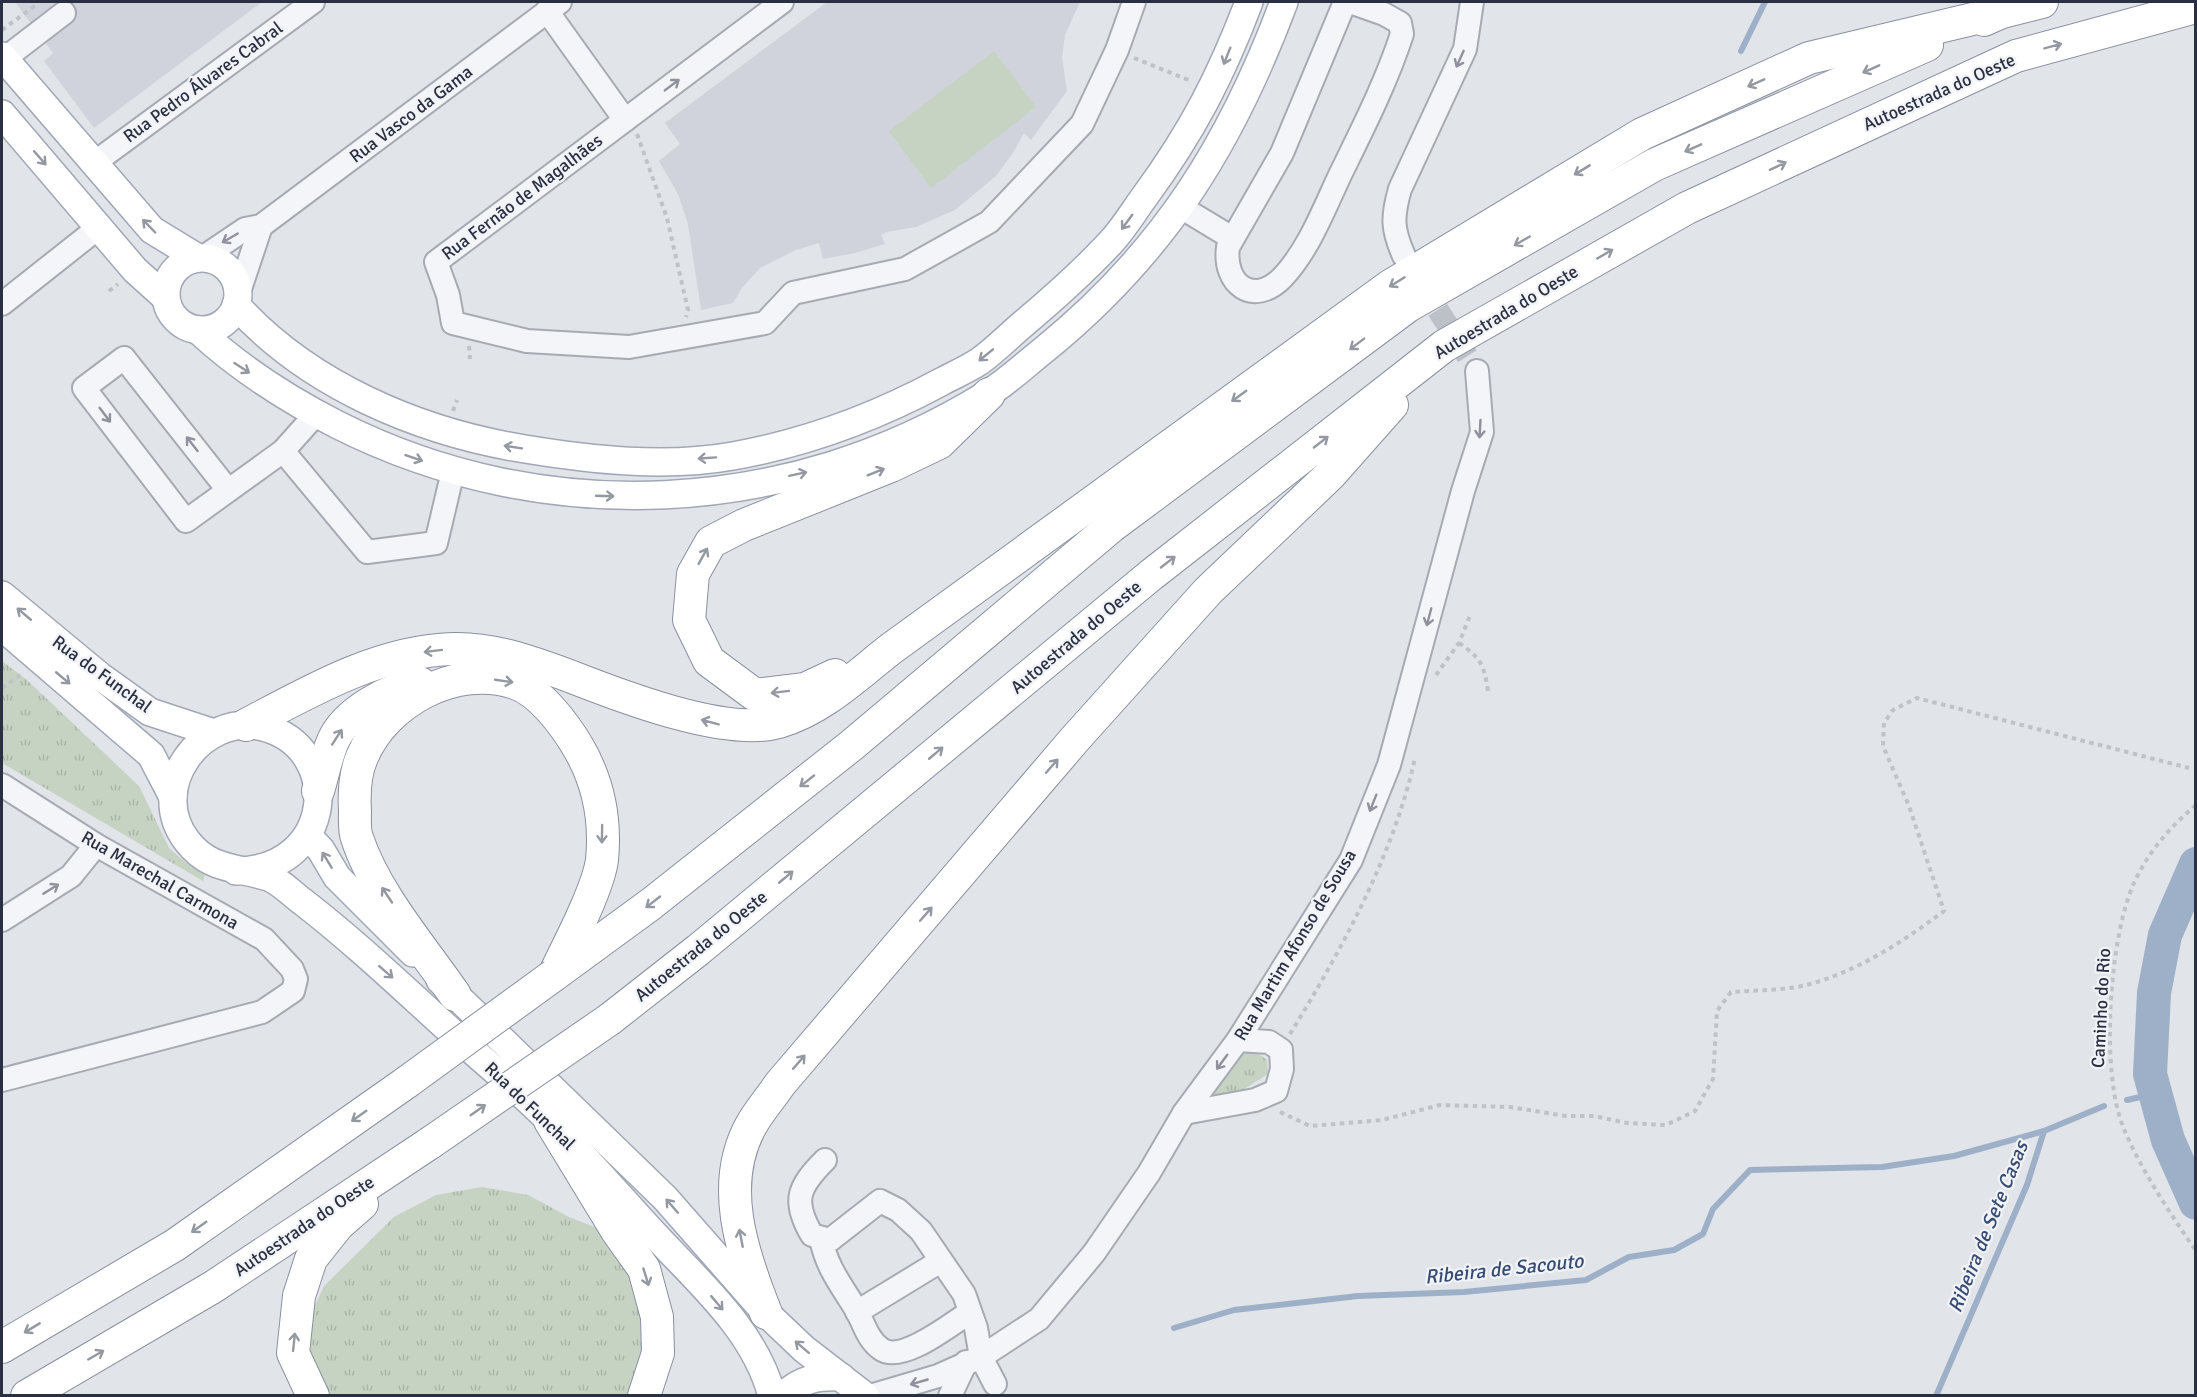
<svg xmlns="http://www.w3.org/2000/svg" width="2197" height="1397" viewBox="0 0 2197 1397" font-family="Signika,sans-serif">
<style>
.built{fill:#d0d3db}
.grass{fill:url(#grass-tufts)}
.pitch{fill:#c6d3c3}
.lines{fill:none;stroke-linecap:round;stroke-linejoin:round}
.stream{stroke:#9eafc8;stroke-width:6}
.river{stroke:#9eafc8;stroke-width:34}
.minor-tunnel{stroke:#bcc0c7;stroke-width:22;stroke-dasharray:22 11;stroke-linecap:butt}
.minor-casing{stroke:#a6aab3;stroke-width:26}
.major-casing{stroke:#a1a7b5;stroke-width:30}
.highway-casing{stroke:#8990a0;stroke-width:34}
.path{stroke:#bfc2c8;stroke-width:4;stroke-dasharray:4.5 4.5;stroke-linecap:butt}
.minor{stroke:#f4f5f8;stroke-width:22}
.major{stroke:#fff;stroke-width:27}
.highway{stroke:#fff;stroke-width:32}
.highway-bridge-casing{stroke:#8990a0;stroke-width:34;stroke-linecap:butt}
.highway-bridge{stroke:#fff;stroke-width:32}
.oneway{stroke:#9498a0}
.oneway2{stroke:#8f929c}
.labels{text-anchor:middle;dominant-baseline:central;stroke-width:4.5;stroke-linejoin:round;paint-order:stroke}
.street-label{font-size:18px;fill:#2a3041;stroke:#f1f3f7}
.water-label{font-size:20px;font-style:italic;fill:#364c73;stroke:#f1f3f7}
</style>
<defs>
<pattern id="grass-tufts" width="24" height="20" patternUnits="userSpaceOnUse" patternTransform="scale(1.5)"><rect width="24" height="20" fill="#c6d3c3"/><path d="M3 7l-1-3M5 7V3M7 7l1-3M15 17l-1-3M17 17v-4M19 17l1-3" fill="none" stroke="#aab5a9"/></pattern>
</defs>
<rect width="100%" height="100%" fill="#e1e4e9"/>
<g class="built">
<polygon points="15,2 262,2 94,128 44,61 53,53"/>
<polygon points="827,2 1080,2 1065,35 1062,58 1067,91 1031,140 1024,133 1013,153 996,176 955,210 916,227 887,232 881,235 885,244 855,253 823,259 819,243 796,250 760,268 742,288 733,303 701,310 688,224 678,194 659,161 680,144 665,123"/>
</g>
<g class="grass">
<polygon points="2,661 27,680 139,786 169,848 185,862 205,874 203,881 2,763"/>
<polygon points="1248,1052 1260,1055 1267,1060 1268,1074 1236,1094 1215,1097 1212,1094 1238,1057"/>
<polygon points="482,1187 528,1195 569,1217 622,1238 648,1285 643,1396 313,1395 293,1353 324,1286 394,1217 436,1195"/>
</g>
<polygon class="pitch" points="994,51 1036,107 931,188 889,131"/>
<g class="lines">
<g class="stream">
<polyline points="1741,51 1765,2"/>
<polyline points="2127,1100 2154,1094"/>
<polyline points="1174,1328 1234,1310 1358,1296 1464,1292 1586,1280 1629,1257 1674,1250 1703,1234 1713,1209 1750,1170 1882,1167 1954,1156 2044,1131"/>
<polyline points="1936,1396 2027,1185 2044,1131 2104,1106"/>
</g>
<polyline class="river" points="2196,864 2165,935 2154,993 2150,1074 2168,1140 2196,1203"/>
<polyline class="minor-tunnel" points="1420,282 1477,371"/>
<g class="minor-casing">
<g id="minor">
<polyline points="782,2 436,262 448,295 453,323 527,341 629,347 765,323 793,293 905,269 989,222 1082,124 1117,50 1134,2"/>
<path d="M1345 2 1282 153 1228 247C1223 284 1253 307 1282 278 1308 251 1324 209 1340 175 1363 128 1386 83 1402 34L1400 23 1384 14 1350 2"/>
<polyline points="547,11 625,120"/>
<polyline points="4,59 64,13"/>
<polyline points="94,163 313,2"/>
<polyline points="1179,206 1232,238"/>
<path d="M1404 256C1392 229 1392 217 1400 189L1465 49 1472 2"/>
<polyline points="202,258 245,229 261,226 560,2"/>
<polyline points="238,295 261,226"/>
<polyline points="2,304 98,228"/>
<polyline points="283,451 367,552 436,543 453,471"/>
<polyline points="228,490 124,358 84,388 186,521 283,451 316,414"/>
<polyline points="2,785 96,845 264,939 292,969 296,979 293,991 262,1012 2,1080"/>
<polyline points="2,920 71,876 96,845"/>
<polyline points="1184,1113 1255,1100 1276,1091 1282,1069 1281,1050 1269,1042 1238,1040"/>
<path d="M825 1160C798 1187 792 1201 812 1235L830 1240 880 1201 898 1210 921 1231 964 1294 976 1328 981 1357 995 1384"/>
<path d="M821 1238C826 1267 842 1286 857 1311 864 1324 868 1340 881 1349 902 1364 951 1324 970 1312"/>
<polyline points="857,1312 939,1262"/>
<polyline points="870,1396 938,1376 981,1357 1039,1319 1094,1253 1149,1173 1184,1113 1238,1040 1351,860 1389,765 1463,491 1482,432 1477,371"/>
<polyline points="950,1396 966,1362"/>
</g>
</g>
<g class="major-casing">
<g id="major">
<polyline points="2,56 152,230 198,258"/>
<polyline points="2,114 135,270 165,297"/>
<circle cx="202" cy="294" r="36"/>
<path d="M236 305C308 385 419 432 525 449 592 460 665 468 733 456 806 443 876 417 941 382 954 375 968 369 980 361 995 350 1009 336 1023 324 1054 298 1084 271 1111 242 1124 228 1134 211 1145 196 1192 132 1221 76 1249 2"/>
<path d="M198 330C239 368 287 399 338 425 545 529 788 517 986 395 1007 382 1026 364 1045 349 1164 252 1231 144 1284 2"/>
<polyline points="2,595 101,677 150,712 214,733"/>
<polyline points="2,627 151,755 173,797"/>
<polyline points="308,836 321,850 337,877 413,953"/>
<path d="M236 871C335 870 345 748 263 727 201 712 146 788 187 841 209 870 236 867 268 877 280 881 292 894 303 902 356 943 405 990 455 1035 487 1064 520 1091 550 1121 586 1158 620 1197 654 1234 698 1282 755 1330 772 1396"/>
<polyline points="440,980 665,1198 766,1313 804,1349 865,1396"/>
<path d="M783 1396C801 1379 817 1376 841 1377"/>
</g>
</g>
<g class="highway-casing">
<g id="highway">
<polyline points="1984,20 2002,12 2042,2"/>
<polyline points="835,675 805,689 755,695 709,661 689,620 693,574 711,542 744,525 891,466 939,443 989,394"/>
<path d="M246 725C310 691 379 651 453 649 495 648 534 663 572 677 623 697 727 737 779 722 823 709 857 675 892 648L1390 286 1642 134 1809 58 2002 12"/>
<path d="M318 791C323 775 326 757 333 741 346 711 390 689 420 683"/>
<polyline points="554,975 651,904 852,745 1112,526 1408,306 1654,165 1927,45"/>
<path d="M455 995C422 947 375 893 357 838 354 830 355 819 355 811 354 794 355 773 362 757 385 702 456 663 515 683 540 691 565 725 578 747 598 781 606 819 602 860 598 889 569 944 555 973"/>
<polyline points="610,1019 698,950 1151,575 1444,346 1687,208 2016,56 2196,7"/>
<polyline points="550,1121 617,1231 644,1269 657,1317 658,1353 644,1396"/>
<path d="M766 1313C742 1253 717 1182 753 1122 761 1109 772 1096 780 1084L1075 739 1208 591 1330 475 1392 405"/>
<polyline points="2,1347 175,1245 407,1082"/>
<polyline points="27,1396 213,1287 430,1143"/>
<polyline points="313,1396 293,1353 299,1296 311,1259 338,1225 362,1204"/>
</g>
</g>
<g class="path">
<polyline points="2,30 36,5"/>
<polyline points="1134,58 1191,81"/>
<polyline points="637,134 667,218 688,310 686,317"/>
<polyline points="109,291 118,284"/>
<polyline points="469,346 470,359"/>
<polyline points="453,411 457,400"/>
<path d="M1459 643C1481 658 1484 665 1488 691"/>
<polyline points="1436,675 1459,643 1471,613"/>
<polyline points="2,688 23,673"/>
<path d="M2196 805C2170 827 2148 852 2134 883 2109 938 2100 1074 2124 1129 2142 1172 2170 1213 2196 1251"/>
<path d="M1290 1034C1341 951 1394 854 1415 758"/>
<path d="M1280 1112 1310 1126 1382 1120 1440 1105 1510 1107 1566 1116H1594L1627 1123 1666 1125 1695 1111 1713 1079 1717 1011 1731 992C1756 990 1785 991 1810 984 1858 971 1904 941 1944 911L1909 806 1883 746 1884 723 1893 710 1917 698 2189 768"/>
</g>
<use href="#minor" class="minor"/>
<use href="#major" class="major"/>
<use href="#highway" class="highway"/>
<g class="highway-bridge-casing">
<g id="highway-bridge">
<polyline points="407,1082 554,975"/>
<polyline points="430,1143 610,1019"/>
</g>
</g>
<use href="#highway-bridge" class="highway-bridge"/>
</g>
<defs><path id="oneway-shaft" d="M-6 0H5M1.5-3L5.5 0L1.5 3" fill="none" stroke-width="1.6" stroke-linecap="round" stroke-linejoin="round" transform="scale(1.5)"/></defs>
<g class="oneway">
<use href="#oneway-shaft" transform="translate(2053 46) rotate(-15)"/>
<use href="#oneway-shaft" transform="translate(1227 56) rotate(112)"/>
<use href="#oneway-shaft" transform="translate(1871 69) rotate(156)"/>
<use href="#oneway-shaft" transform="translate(1756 83) rotate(156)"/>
<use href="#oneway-shaft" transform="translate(1693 148) rotate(156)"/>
<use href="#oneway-shaft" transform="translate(40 158) rotate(49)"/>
<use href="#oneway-shaft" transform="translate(1778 166) rotate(-25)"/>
<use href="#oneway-shaft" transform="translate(1582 170) rotate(149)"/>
<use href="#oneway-shaft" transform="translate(1127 222) rotate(126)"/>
<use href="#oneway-shaft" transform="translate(149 226) rotate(-134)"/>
<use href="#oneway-shaft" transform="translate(1522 241) rotate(150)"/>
<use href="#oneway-shaft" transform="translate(1605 254) rotate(-30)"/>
<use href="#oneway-shaft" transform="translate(1397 282) rotate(148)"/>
<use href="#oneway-shaft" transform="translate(1357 344) rotate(143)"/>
<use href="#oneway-shaft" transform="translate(986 355) rotate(141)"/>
<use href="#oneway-shaft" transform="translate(242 368) rotate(33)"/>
<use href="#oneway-shaft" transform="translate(1239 396) rotate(144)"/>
<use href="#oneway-shaft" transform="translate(1321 442) rotate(-38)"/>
<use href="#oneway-shaft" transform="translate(513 447) rotate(-171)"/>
<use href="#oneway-shaft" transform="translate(414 458) rotate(19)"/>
<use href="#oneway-shaft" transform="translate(707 458) rotate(176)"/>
<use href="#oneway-shaft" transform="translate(876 472) rotate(-22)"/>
<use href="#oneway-shaft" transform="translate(798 474) rotate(-12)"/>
<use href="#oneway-shaft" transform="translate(605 496) rotate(2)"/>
<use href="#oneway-shaft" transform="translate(703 556) rotate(-61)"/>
<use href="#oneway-shaft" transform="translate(1168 562) rotate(-38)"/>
<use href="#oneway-shaft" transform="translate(24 614) rotate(-140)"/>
<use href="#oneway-shaft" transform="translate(433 651) rotate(173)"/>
<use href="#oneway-shaft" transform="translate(63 678) rotate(40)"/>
<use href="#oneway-shaft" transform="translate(504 681) rotate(8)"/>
<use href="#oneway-shaft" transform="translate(780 692) rotate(173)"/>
<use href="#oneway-shaft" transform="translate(710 722) rotate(-165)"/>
<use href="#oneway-shaft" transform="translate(337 737) rotate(-57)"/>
<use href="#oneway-shaft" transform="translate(936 753) rotate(-40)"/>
<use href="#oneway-shaft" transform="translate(1052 766) rotate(-49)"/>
<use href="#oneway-shaft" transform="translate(807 781) rotate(142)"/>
<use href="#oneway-shaft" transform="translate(602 834) rotate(91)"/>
<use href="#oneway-shaft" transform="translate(327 860) rotate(-121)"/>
<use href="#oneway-shaft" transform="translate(786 877) rotate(-40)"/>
<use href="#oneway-shaft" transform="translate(387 895) rotate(-124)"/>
<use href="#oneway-shaft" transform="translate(653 902) rotate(142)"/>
<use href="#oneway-shaft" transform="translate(926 914) rotate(-49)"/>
<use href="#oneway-shaft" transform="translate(386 972) rotate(41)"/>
<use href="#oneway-shaft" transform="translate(799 1062) rotate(-49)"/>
<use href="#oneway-shaft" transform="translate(478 1110) rotate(-35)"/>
<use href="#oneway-shaft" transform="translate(359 1116) rotate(145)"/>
<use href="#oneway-shaft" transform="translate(672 1206) rotate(-131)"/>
<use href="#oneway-shaft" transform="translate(199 1227) rotate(145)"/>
<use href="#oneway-shaft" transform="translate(741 1238) rotate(-101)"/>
<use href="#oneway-shaft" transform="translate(646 1277) rotate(73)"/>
<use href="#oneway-shaft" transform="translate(717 1303) rotate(50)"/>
<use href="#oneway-shaft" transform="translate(32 1328) rotate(149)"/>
<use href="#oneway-shaft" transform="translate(294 1342) rotate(-84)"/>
<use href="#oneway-shaft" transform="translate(802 1347) rotate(-139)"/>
<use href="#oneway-shaft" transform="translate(96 1355) rotate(-30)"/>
</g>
<g class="oneway2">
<use href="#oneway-shaft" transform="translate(1460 59) rotate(114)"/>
<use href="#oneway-shaft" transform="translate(672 85) rotate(-37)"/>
<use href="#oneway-shaft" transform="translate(230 238) rotate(150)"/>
<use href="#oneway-shaft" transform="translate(105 415) rotate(53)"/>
<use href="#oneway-shaft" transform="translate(1480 429) rotate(93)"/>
<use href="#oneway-shaft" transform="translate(192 444) rotate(-128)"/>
<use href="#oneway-shaft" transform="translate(1429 617) rotate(105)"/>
<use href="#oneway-shaft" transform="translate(1373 803) rotate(112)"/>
<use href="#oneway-shaft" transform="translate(51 889) rotate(-32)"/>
<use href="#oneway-shaft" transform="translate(1222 1062) rotate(126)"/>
<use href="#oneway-shaft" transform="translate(919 1382) rotate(164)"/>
</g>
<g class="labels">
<g class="street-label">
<text transform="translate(203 82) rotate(-36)">Rua Pedro Álvares Cabral</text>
<text transform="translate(1939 92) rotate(-24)">Autoestrada do Oeste</text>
<text transform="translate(411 114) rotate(-37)">Rua Vasco da Gama</text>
<text transform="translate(522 197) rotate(-37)">Rua Fernão de Magalhães</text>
<text transform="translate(1506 312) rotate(-31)">Autoestrada do Oeste</text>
<text transform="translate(1076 637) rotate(-40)">Autoestrada do Oeste</text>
<text transform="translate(102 674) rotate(36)">Rua do Funchal</text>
<text transform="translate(160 880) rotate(30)">Rua Marechal Carmona</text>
<text transform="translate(1295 945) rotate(-59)">Rua Martim Afonso de Sousa</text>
<text transform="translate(701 946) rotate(-39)">Autoestrada do Oeste</text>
<text transform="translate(2101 1008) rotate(-87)">Caminho do Rio</text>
<text transform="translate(530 1106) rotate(44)">Rua do Funchal</text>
<text transform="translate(304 1226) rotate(-34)">Autoestrada do Oeste</text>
</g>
<g class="water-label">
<text transform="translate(1988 1227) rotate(-68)">Ribeira de Sete Casas</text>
<text transform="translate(1504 1269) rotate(-6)">Ribeira de Sacouto</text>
</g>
</g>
<rect width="2197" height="1397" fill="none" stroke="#2a3041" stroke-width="6"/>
</svg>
